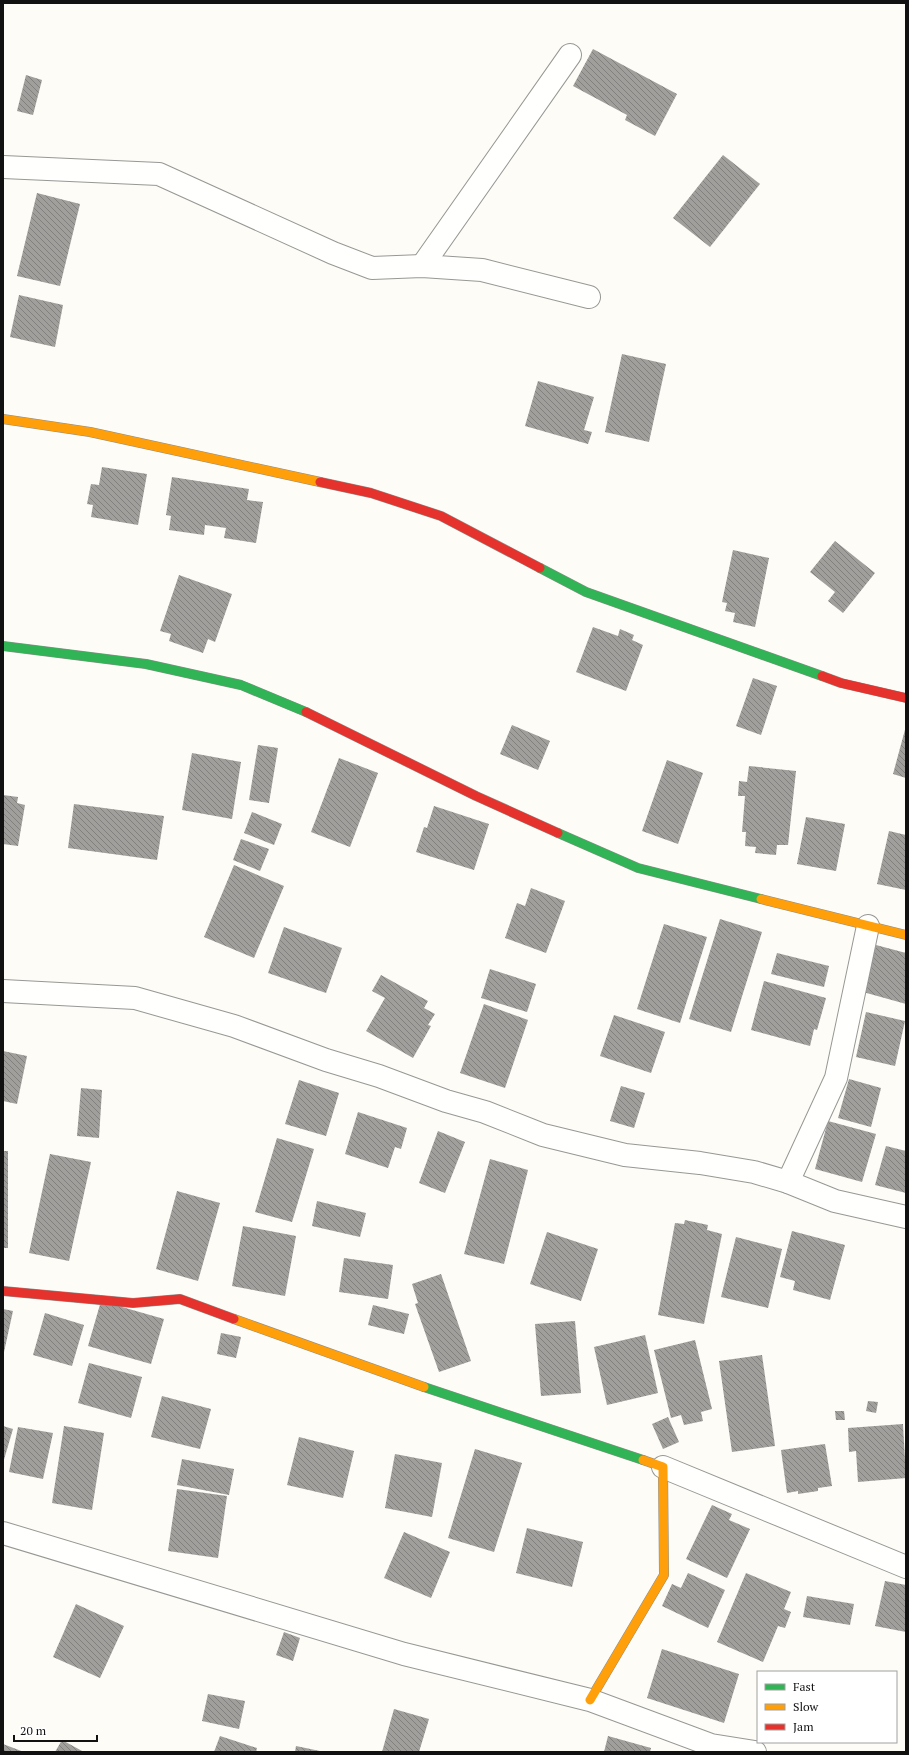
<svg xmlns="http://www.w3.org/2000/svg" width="909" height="1755" viewBox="0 0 909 1755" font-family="'PT Serif',serif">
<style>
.building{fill:url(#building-back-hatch)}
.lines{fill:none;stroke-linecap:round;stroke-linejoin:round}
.street-casing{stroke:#979795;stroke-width:24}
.fast-casing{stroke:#8e8d8b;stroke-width:10}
.slow-casing{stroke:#8e8d8b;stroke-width:10}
.jam-casing{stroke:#8e8d8b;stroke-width:10}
.street{stroke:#fffffe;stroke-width:22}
.fast{stroke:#30b455;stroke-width:9}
.slow{stroke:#ff9f0a;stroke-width:9}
.jam{stroke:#e5322d;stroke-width:9}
</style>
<defs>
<pattern id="building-back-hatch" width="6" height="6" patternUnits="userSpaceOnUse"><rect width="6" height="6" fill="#a19f9c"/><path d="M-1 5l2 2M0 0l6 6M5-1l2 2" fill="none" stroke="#82807e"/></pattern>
</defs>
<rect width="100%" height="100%" fill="#fdfcf7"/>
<g class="building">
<polygon points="593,49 677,94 655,136 625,120 627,115 573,86"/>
<polygon points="26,75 42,80 33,115 17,111"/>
<polygon points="723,155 760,184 710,247 673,218"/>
<polygon points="37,193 80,204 60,286 17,276"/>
<polygon points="19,295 63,305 55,347 10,337"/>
<polygon points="622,354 666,364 649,442 605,432"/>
<polygon points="538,381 594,397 584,430 592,432 588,444 525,426"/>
<polygon points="102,467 147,474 138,525 91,517 93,505 87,504 91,484 99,485"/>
<polygon points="172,477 249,489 247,500 263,502 256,543 224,538 226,528 205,525 204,535 169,530 171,516 166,515"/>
<polygon points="835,541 875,573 843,613 828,601 835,592 810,572"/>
<polygon points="733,550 769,558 755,627 733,622 735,613 725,611 727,603 722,602"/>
<polygon points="179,575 232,594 215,642 208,639 203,653 169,641 171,634 160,631"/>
<polygon points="593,627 618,636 620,629 634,635 632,640 643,645 626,691 576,672"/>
<polygon points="753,678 777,686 761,735 736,726"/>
<polygon points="512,725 550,741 538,770 500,754"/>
<polygon points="906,726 906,778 893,774"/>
<polygon points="258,745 278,748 269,803 249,800"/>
<polygon points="192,753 241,762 232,819 182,810"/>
<polygon points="339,758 378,773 350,847 311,832"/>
<polygon points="667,760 703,773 678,844 642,831"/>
<polygon points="749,766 796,771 788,845 777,845 776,855 755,853 756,847 745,846 746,832 742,832 745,796 738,796 739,781 747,782"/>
<polygon points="3,795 18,797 17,803 25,805 18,846 3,844"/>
<polygon points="74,804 164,816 157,860 68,848"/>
<polygon points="434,806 489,824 474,870 416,852 424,827 427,828"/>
<polygon points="252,812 282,824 274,845 244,833"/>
<polygon points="806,817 845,824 836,871 797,864"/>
<polygon points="889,831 906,835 906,890 877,884"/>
<polygon points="241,839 269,849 260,871 233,860"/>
<polygon points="234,865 284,886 254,958 204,937"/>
<polygon points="531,888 565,901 546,953 505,938 517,903 525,906"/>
<polygon points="720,919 762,932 731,1032 689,1019"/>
<polygon points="664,924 707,937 680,1023 637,1009"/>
<polygon points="284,927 342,948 326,993 268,973"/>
<polygon points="876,945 906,953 906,1004 863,992"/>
<polygon points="777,953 829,966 824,987 771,974"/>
<polygon points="490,969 536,984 527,1012 481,998"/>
<polygon points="381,975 428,1001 424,1008 435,1014 428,1025 431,1026 413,1058 366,1031 385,998 372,991"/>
<polygon points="764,981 826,998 817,1030 814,1029 810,1046 751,1030"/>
<polygon points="484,1004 528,1020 505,1088 460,1073"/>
<polygon points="866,1012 905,1021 895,1066 856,1057"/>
<polygon points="614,1015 665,1032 651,1073 600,1056"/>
<polygon points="3,1051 27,1056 17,1104 3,1101"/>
<polygon points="849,1079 881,1088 871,1127 838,1118"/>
<polygon points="299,1080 339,1093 326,1136 285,1124"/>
<polygon points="621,1086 645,1093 634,1128 610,1121"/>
<polygon points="81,1088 102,1090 99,1138 77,1136"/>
<polygon points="358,1112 407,1128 401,1149 395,1147 388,1168 345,1154"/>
<polygon points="828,1121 876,1134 862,1182 815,1169"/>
<polygon points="438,1131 465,1142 445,1193 419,1183"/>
<polygon points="277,1138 314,1149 292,1222 255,1212"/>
<polygon points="886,1146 906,1151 906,1193 875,1185"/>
<rect x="3" y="1151" width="5" height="97"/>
<polygon points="50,1154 91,1162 69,1261 29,1253"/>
<polygon points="490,1159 528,1170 504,1264 464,1254"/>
<polygon points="177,1191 220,1203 198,1281 156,1269"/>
<polygon points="317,1201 366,1213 360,1237 312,1226"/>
<polygon points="685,1220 708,1225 707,1230 722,1234 704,1324 658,1315 675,1223 684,1224"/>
<polygon points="243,1226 296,1236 285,1296 232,1286"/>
<polygon points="792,1231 845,1245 830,1300 793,1290 795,1281 780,1277"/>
<polygon points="547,1232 598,1249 581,1301 530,1284"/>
<polygon points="736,1237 782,1249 768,1308 721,1297"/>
<polygon points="344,1258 393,1265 388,1299 339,1292"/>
<polygon points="441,1274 471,1361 439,1372 415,1304 418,1303 412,1284"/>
<polygon points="101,1301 164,1319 151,1364 88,1346"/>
<polygon points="373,1305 409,1314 404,1334 368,1325"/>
<polygon points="3,1309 13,1311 4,1352 3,1352"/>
<polygon points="45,1313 84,1325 72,1366 33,1355"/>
<polygon points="575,1321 581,1393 541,1396 535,1324"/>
<polygon points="221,1333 241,1337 236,1358 217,1354"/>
<polygon points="645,1335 658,1393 607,1405 594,1347"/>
<polygon points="695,1340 712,1409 701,1412 703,1421 684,1425 681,1415 671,1418 654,1350"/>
<polygon points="762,1355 775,1446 732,1452 719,1361"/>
<polygon points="89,1363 142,1377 131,1418 78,1403"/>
<polygon points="162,1396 211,1409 200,1449 151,1437"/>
<polygon points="868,1401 878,1402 876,1413 866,1411"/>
<polygon points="835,1411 844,1411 845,1420 836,1420"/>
<polygon points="668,1417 679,1442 663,1449 652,1424"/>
<polygon points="903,1424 906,1478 858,1482 856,1451 849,1452 848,1428"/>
<polygon points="3,1426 13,1429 3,1463"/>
<polygon points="64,1426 104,1433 92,1510 52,1503"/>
<polygon points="18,1427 53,1433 43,1479 9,1472"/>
<polygon points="299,1437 354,1451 343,1498 287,1485"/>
<polygon points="825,1444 832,1486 818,1488 818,1491 798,1494 798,1491 787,1493 781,1450"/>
<polygon points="475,1449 522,1463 494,1552 448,1538"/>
<polygon points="395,1454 442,1463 432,1517 385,1508"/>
<polygon points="182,1459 234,1469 229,1495 177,1485"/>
<polygon points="177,1489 227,1496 218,1558 168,1551"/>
<polygon points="712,1505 732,1514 729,1520 750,1529 727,1578 686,1559"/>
<polygon points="527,1528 583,1542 572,1587 516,1573"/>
<polygon points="404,1532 450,1552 431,1598 384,1578"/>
<polygon points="688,1573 725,1590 708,1628 662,1606 672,1584 681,1588"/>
<polygon points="746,1573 791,1592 784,1609 791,1612 785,1628 778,1626 763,1662 717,1642"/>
<polygon points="885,1581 906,1585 906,1632 875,1626"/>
<polygon points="807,1596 854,1604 850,1625 803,1617"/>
<polygon points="76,1604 124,1626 100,1678 53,1657"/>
<polygon points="284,1632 300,1638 293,1661 276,1655"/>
<polygon points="662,1649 739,1674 724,1723 647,1698"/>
<polygon points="208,1694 245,1701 239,1729 202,1721"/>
<polygon points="394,1709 429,1719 419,1752 382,1752"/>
<polygon points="220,1736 257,1748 256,1752 214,1752"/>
<polygon points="608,1736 651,1748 650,1752 604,1752"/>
<polygon points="62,1740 84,1752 55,1752"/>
<polygon points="3,1744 24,1752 3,1752"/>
<polygon points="296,1746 320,1751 320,1752 295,1752"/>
</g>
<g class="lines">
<g class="street-casing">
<g id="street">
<polyline points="3,167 159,174 333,253 372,268 422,266 482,270 589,297"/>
<polyline points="422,266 570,55"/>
<polyline points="3,991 135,998 234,1026 326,1060 379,1076 446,1101 485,1112 543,1135 625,1155 700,1163 754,1172 788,1182 835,1201 906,1217"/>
<polyline points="788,1182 836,1078 868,926"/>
<polyline points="663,1467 906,1567"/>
<polyline points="3,1533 404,1654 590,1700 711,1745 755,1752"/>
</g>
</g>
<g class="fast-casing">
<g id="fast">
<polyline points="540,568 586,592 822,676"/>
<polyline points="3,646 146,664 241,685 306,712"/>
<polyline points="558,833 638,868 761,899"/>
<polyline points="424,1387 643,1460"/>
</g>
</g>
<g class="slow-casing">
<g id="slow">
<polyline points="3,419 90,432 320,482"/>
<polyline points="761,899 906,935"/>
<polyline points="234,1319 424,1387"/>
<polyline points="590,1700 664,1575 663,1467 643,1460"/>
</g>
</g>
<g class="jam-casing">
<g id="jam">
<polyline points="320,482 371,493 441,516 540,568"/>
<polyline points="822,676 841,683 906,698"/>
<polyline points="306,712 476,796 558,833"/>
<polyline points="3,1291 133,1303 180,1299 234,1319"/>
</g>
</g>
<use href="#street" class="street"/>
<use href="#fast" class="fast"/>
<use href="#slow" class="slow"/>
<use href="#jam" class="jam"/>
</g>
<rect width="909" height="1755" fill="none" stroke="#111111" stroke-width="8"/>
<rect x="757" y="1671" width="140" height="72" fill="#ffffff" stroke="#a0a0a0"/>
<rect x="765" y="1684" width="20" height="6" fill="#30b455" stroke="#a0a0a0"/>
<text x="793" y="1691" font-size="12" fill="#111111">Fast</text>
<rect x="765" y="1704" width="20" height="6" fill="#ff9f0a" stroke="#a0a0a0"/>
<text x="793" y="1711" font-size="12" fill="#111111">Slow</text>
<rect x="765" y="1724" width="20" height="6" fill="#e5322d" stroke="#a0a0a0"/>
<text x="793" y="1731" font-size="12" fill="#111111">Jam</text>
<path d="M14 1735v6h83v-6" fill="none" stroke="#111111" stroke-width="2"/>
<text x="20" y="1735" font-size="12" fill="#111111" stroke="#ffffff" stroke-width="3" paint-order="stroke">20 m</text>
</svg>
